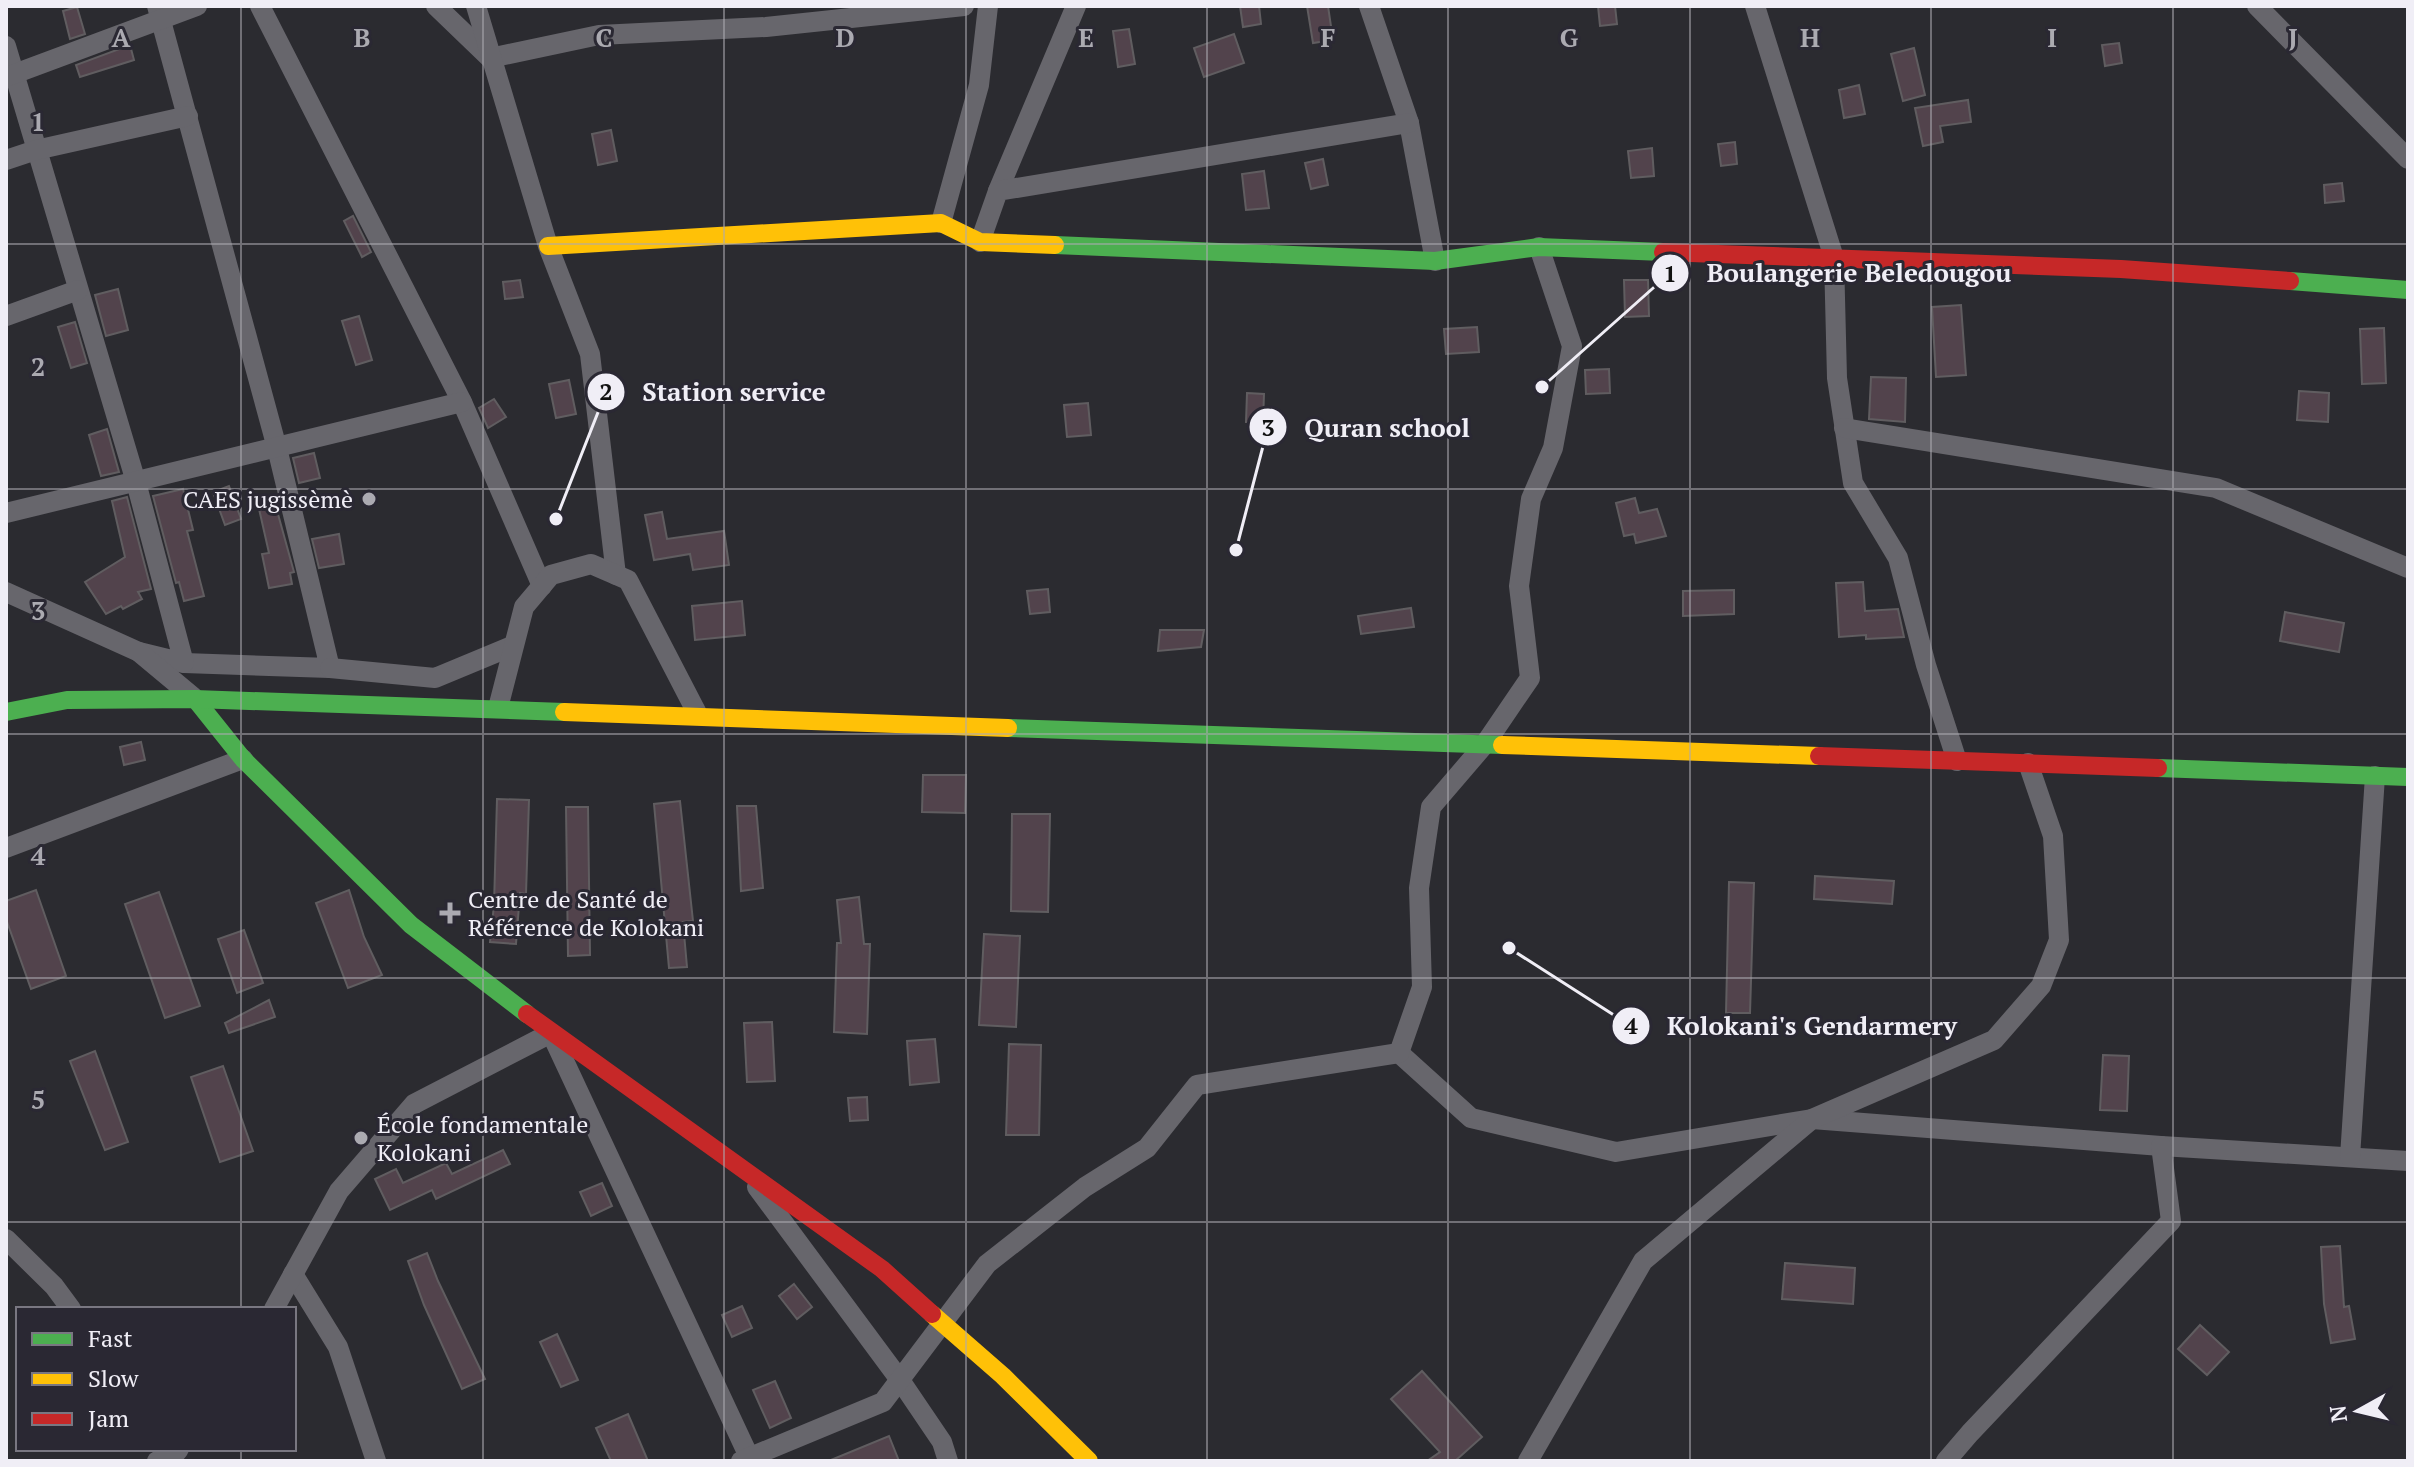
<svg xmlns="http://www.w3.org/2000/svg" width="2414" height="1467" viewBox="0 0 2414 1467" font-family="'PT Serif',serif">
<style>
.building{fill:#52434c;stroke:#605d60;stroke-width:2}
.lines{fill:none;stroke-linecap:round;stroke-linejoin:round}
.street{stroke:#67666c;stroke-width:20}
.fast{stroke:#4caf50;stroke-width:18}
.slow{stroke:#ffc107;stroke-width:18}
.jam{stroke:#c62828;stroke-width:18}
.grid{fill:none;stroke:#abaab1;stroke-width:2;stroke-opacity:0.55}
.poi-dot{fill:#abaab1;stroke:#2a2833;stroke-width:3}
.labels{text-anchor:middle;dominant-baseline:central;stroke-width:6;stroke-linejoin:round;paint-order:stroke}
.poi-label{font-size:24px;fill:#f0eef6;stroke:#2a2833;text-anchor:start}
.grid-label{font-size:26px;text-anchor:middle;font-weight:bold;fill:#abaab1;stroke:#2a2833;stroke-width:6;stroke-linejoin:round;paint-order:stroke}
.leader{fill:none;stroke:#f0eef6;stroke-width:3}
.callout-dot{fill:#f0eef6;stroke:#2a2833;stroke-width:3}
.mark-label{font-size:24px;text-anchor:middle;font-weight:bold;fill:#111}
.callout-label{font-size:26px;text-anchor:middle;font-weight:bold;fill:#f0eef6;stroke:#2a2833;stroke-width:6;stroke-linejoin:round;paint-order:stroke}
</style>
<rect width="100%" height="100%" fill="#2b2b30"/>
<g class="building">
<polygon points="1240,6 1259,6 1261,24 1243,27"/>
<polygon points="1307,6 1328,6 1333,40 1313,43"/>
<polygon points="1598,6 1615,6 1617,24 1600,26"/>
<polygon points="77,7 85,34 70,39 63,11"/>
<polygon points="1129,29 1135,64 1118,67 1113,31"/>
<polygon points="1234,34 1244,63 1204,77 1194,48"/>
<polygon points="2119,43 2122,63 2105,66 2102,45"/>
<polygon points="130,45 134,60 80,77 76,65"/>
<polygon points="1914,48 1925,95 1903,101 1891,54"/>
<polygon points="1859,85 1865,114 1844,118 1839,90"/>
<polygon points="1968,100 1971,122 1940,126 1943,142 1923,146 1915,108"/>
<polygon points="611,130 617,161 598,165 592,134"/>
<polygon points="1735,142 1737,164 1721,166 1718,144"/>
<polygon points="1652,148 1654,176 1631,178 1628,151"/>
<polygon points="1323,159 1328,185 1311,189 1305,163"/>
<polygon points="1264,171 1269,208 1246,210 1242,174"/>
<polygon points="2342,183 2344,201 2325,203 2324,185"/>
<polygon points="353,216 371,252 362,257 344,221"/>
<polygon points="520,280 523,297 505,299 503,282"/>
<polygon points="1624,280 1648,280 1649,316 1625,317"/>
<polygon points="118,289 128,330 106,336 95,295"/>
<polygon points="1961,305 1966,375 1936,377 1932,307"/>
<polygon points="359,316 372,360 356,365 342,321"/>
<polygon points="75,322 87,363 71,368 58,327"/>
<polygon points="1477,327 1479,352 1446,354 1444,329"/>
<polygon points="2384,328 2386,383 2362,384 2360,329"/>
<polygon points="1609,369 1610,393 1586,394 1585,370"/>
<polygon points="1871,377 1906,378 1905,422 1869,419"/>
<polygon points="569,380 576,414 556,418 549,384"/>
<polygon points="2299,391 2329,393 2328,422 2297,420"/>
<polygon points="1247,393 1264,394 1263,422 1246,422"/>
<polygon points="494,399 506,417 488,428 479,408"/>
<polygon points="1088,403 1091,435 1067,437 1064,405"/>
<polygon points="107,429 119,472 101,476 89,435"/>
<polygon points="314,453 320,478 299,483 293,458"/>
<polygon points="229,486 241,519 225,525 213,492"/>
<polygon points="183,489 193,530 187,531 204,596 184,601 179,582 176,583 153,496"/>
<polygon points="273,496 294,572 290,573 292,584 269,588 262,554 269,553 257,500"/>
<polygon points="127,497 151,589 138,592 142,599 123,609 121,606 106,614 85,582 125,557 112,501"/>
<polygon points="1635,498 1639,513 1657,509 1666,536 1636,543 1634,534 1624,536 1616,503"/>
<polygon points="662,512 667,539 724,531 729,565 693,570 690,554 654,560 645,515"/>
<polygon points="339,534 344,564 319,568 312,539"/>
<polygon points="1863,582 1865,611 1898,609 1904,637 1866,639 1866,635 1839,637 1836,583"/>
<polygon points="1048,589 1050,612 1030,614 1027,591"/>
<polygon points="1734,590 1734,614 1683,616 1683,591"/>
<polygon points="742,601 745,635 695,640 692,606"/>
<polygon points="1411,608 1414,627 1361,634 1358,616"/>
<polygon points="2285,612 2344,623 2339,652 2280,641"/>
<polygon points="1160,630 1204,630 1201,647 1158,651"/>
<polygon points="141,742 145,760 124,765 120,747"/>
<polygon points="923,775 966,775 965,813 922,812"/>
<polygon points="497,799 529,800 526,894 520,893 516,944 490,942 494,905"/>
<polygon points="680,801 693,921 683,922 687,967 669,968 654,804"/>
<polygon points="737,806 756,806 763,888 741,891"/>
<polygon points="566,807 588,807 590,955 568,956"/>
<polygon points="1012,814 1050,814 1048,912 1011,911"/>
<polygon points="1815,876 1894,881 1892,904 1814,899"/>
<polygon points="1729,882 1754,883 1750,1013 1726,1013"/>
<polygon points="36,890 66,976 31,989 6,919 6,901"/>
<polygon points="349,890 364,937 382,975 348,988 316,903"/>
<polygon points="159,892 200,1006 165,1018 125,904"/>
<polygon points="859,897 864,944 870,944 867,1034 834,1032 837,943 841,943 837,900"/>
<polygon points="244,930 263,983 237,993 218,939"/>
<polygon points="984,934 1020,936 1016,1027 979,1025"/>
<polygon points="269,1000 275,1017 229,1033 225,1023"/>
<polygon points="772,1022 775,1081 747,1082 744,1023"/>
<polygon points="935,1039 939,1082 910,1085 907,1041"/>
<polygon points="1009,1044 1041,1045 1039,1135 1006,1135"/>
<polygon points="95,1051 128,1142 105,1150 70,1061"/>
<polygon points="2103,1055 2129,1056 2127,1111 2100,1110"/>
<polygon points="223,1066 253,1151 220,1162 191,1077"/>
<polygon points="867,1097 868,1120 850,1121 848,1098"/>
<polygon points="503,1150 510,1164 436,1199 432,1190 390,1210 375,1179 396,1169 403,1183 446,1163 452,1174"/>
<polygon points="602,1183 612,1206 591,1216 580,1192"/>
<polygon points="2340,1246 2344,1307 2349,1306 2355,1339 2331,1343 2324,1304 2321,1247"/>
<polygon points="427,1253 438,1281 485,1379 462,1389 424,1305 408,1261"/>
<polygon points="1785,1263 1855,1268 1853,1304 1782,1299"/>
<polygon points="794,1284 812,1307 797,1319 779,1296"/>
<polygon points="742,1306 752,1328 732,1337 722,1315"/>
<polygon points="2200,1325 2229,1352 2207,1375 2178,1349"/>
<polygon points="557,1334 578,1380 561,1387 540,1342"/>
<polygon points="1422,1371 1482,1437 1455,1461 1427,1461 1440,1452 1391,1399"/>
<polygon points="775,1381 791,1418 770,1428 753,1390"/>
<polygon points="628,1414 648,1461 611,1461 596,1428"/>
<polygon points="889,1436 899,1461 831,1461 831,1460"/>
</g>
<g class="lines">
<g class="street">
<polyline points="157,6 277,448 330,668 184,663"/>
<polyline points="260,6 462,402 542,586"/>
<polyline points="436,6 490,58 599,35 766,27 964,6"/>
<polyline points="476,6 548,246 590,354 616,575"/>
<polyline points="1369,6 1409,123 1435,261"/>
<polyline points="1755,6 1834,258 1837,378 1853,483 1898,558 1926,665 1957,761"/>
<polyline points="2257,6 2408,159"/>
<polyline points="6,46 136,482 184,663 139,652"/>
<polyline points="6,77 197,6"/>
<polyline points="6,160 36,150 188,116"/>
<polyline points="998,191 1076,6"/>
<polyline points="941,223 979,85 988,6"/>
<polyline points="980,242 998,191 1409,123"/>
<polyline points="6,316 78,290"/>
<polyline points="1844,428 2216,488 2408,568"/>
<polyline points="6,513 462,402"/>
<polyline points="6,592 139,652 193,697"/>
<polyline points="330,668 435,678 512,646"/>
<polyline points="498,708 524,607 551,575 591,564 628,580 698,715"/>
<polyline points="6,848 243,759"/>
<polyline points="1399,1053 1471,1118 1616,1152 1812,1119 2161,1146 2408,1161"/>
<polyline points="2350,1157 2375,776"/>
<polyline points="757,1187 900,1380 942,1442 948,1461"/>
<polyline points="6,1239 54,1286 71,1309"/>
<polyline points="293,1274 338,1347 376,1461"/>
<polyline points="274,1309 339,1191 414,1104 551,1033 751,1461"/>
<polyline points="157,1461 175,1454 179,1449"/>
<polyline points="741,1461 883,1402 987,1264 1085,1187 1147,1148 1197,1085 1399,1053 1422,987 1419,888 1431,807 1485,744 1530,678 1519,586 1531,499 1553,448 1572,346 1539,247"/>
<polyline points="1528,1461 1643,1261 1812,1119 1994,1040 2041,986 2059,940 2053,836 2028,763"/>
<polyline points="1946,1461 1970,1433 2171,1221 2161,1146"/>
</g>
<g class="fast">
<polyline points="1055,245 1435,261 1539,247 1663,252"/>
<polyline points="2290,281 2408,290"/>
<polyline points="195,699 243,759 411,925 527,1014"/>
<polyline points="6,712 67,700 195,699 564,712"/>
<polyline points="1008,728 1502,745"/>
<polyline points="2158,768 2408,777"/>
</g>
<g class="slow">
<polyline points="548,246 941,223 980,242 1055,245"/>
<polyline points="564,712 1008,728"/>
<polyline points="1502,745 1819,756"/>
<polyline points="932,1314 1003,1376 1089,1461"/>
</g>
<g class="jam">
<polyline points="1663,252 2121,269 2290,281"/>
<polyline points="1819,756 2158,768"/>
<polyline points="527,1014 882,1269 932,1314"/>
</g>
</g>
<path class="grid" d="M241 6V1309M483 6V1461M724 6V1461M966 6V1461M1207 6V1461M1448 6V1461M1690 6V1461M1931 6V1461M2173 6V1461M6 244H2408M6 489H2408M6 734H2408M6 978H2408M6 1222H2408M241 1449V1461"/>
<g class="poi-dot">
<circle cx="369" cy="499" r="8"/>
<path d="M446 901h8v8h8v8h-8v8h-8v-8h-8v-8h8z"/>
<circle cx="361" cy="1138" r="8"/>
</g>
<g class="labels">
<g class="poi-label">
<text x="353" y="499" text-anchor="end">CAES jugissèmè</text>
<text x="468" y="899">Centre de Santé de<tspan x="468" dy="28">Référence de Kolokani</tspan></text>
<text x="377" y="1124">École fondamentale<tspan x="377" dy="28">Kolokani</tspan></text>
</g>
</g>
<g class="grid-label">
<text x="121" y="47">A</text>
<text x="362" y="47">B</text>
<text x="604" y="47">C</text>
<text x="845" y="47">D</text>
<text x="1086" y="47">E</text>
<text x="1328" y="47">F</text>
<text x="1569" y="47">G</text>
<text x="1810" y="47">H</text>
<text x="2052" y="47">I</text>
<text x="2293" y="47">J</text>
<text x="38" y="131">1</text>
<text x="38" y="376">2</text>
<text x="38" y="620">3</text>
<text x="38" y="865">4</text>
<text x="38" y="1109">5</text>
</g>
<path class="leader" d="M1542 387L1670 273M556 519L606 392M1236 550L1268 427M1509 948L1631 1026"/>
<g class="callout-dot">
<circle cx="1542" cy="387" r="8"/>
<circle cx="556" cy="519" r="8"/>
<circle cx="1236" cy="550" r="8"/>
<circle cx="1509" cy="948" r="8"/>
<circle cx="1670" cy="273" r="20"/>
<circle cx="606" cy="392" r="20"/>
<circle cx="1268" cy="427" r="20"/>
<circle cx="1631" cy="1026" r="20"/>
</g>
<g class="mark-label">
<text x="1670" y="282">1</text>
<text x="606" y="400">2</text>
<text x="1268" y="436">3</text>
<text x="1631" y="1034">4</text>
</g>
<g class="callout-label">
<text x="1859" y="282">Boulangerie Beledougou</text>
<text x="734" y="401">Station service</text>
<text x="1387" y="437">Quran school</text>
<text x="1812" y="1035">Kolokani's Gendarmery</text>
</g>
<rect width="2414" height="1467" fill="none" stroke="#f0eef6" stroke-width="16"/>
<rect x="16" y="1307" width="280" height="144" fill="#2a2833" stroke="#797781" stroke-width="2"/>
<rect x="32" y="1333" width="40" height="12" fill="#4caf50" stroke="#797781" stroke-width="2"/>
<text x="88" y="1347" font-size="24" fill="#f0eef6">Fast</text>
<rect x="32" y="1373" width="40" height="12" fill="#ffc107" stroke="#797781" stroke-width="2"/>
<text x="88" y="1387" font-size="24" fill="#f0eef6">Slow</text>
<rect x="32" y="1413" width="40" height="12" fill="#c62828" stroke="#797781" stroke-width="2"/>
<text x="88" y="1427" font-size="24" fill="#f0eef6">Jam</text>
<g transform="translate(2358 1411) rotate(262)" stroke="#2a2833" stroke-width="6" paint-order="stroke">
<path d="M0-6L14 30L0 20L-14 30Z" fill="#f0eef6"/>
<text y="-12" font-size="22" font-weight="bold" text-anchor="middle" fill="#f0eef6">N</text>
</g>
</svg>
